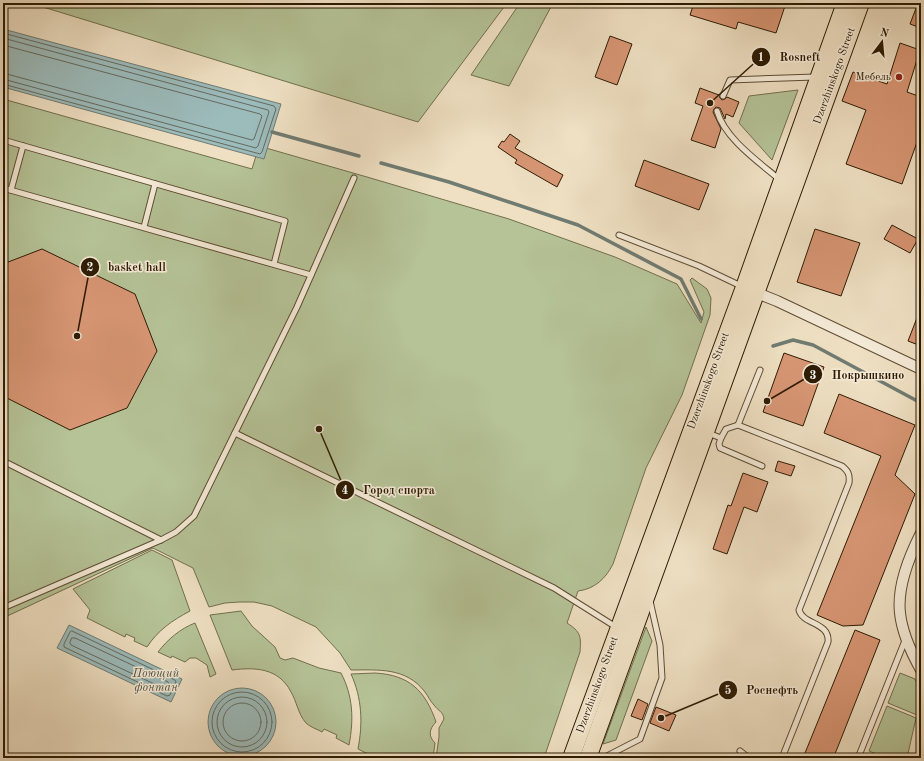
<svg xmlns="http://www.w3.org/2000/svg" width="924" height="761" viewBox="0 0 924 761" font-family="'Old Standard TT',serif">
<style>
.green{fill:#b5c397;stroke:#716f4d}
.water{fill:#9cbbbb;stroke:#707b71}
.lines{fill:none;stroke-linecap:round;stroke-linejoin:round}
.shore{stroke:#646b5f;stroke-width:1}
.stream{stroke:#707b71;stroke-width:3.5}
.building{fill:#d89674;stroke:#2d1b03}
.lane-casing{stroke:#5e4c33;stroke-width:7}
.street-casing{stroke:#5e4c33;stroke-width:12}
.primary-casing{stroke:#2d1b03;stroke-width:18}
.lane{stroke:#f5ebd8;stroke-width:5}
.street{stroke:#f5ebd8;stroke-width:10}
.primary{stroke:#efe0c3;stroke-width:16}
.poi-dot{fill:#8f2418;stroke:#f5ebd8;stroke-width:1.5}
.labels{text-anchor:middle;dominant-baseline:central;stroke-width:3;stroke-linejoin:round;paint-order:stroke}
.street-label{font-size:11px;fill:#2d1b03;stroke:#f5ebd8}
.poi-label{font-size:11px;fill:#2d1b03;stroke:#f5ebd8;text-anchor:end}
.water-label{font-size:12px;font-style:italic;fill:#545343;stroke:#f5ebd8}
.leader{fill:none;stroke:#2d1b03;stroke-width:1.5}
.callout-dot{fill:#2d1b03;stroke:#f5ebd8;stroke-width:1.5}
.mark-label{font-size:12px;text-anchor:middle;font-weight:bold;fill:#fff}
.callout-label{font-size:12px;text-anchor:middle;font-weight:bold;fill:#2d1b03;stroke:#f5ebd8;stroke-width:3;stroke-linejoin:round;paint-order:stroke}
</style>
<rect width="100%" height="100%" fill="#efe0c3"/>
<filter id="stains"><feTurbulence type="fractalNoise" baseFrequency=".005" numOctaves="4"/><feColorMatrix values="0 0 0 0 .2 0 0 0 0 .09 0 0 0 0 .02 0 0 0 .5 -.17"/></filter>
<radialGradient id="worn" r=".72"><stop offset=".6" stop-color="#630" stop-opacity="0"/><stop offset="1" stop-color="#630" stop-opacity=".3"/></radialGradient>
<g class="green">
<polygon points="30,3 507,3 418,122"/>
<polygon points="520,3 553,3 509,86 471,75"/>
<polygon points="798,90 772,160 739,123 749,96"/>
<path d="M3 99 252 169 259 146 367 177 509 219 615 257 677 284 701 323 704 312 690 280 692 278 707 289 711 298 710 315 682 395 646 468 613 564C606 578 595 589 578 591L567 623C581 632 581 636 580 652L544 758H436L439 737V728L444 719C443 711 438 711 434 705 430 701 428 696 425 692 406 667 378 670 351 670L340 653 316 627 272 606 254 602H239L225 603 209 607 193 568 153 548 3 618Z"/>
<path d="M152 550 172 560 190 611C173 620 158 630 147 647L134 641 135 638 126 634 125 637 87 618 90 610 73 589Z"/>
<path d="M241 611 252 626 275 647 280 658 285 660 293 658 319 668 341 673C353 696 354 719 349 745L336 738 337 735 324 729 322 732C317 729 310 727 306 723 298 714 297 702 291 692 279 668 255 667 232 670L210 615Z"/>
<path d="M195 623 216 674 210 677 207 665 196 658H190L185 662 172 656 171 658 158 652C168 639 180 629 195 623Z"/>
<polygon points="646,627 652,641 616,740 603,744"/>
<path d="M375 673C409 675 425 690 436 722 429 729 428 736 435 743L433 758H376L358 749C363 723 362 698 351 674Z"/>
<path d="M900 673 915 679C922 695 920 698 917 715L888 703Z"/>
<polygon points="887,706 916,718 907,758 886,758 869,751"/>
</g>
<g class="water">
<polygon points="3,29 281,104 264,159 3,87"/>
<polygon points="69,625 182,679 171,702 57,648"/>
<circle cx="242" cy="722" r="34"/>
</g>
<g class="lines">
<g class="shore">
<polyline points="3,33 274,106 276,109 262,152 260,154 3,84"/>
<polyline points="3,38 268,110 269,112 258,146 256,148 3,79"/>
<polyline points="3,45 260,114 262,116 254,139 252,140 3,73"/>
<polygon points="72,631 175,680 176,682 170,695 167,696 64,647 64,644 70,632"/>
<polygon points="72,638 75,638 168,682 169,684 167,688 165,689 71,645 70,643"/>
<circle cx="242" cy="722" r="30"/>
<circle cx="242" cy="722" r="25"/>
<circle cx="242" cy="722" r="19"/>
</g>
<g class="stream">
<polyline points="272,132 359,156"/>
<polyline points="381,163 449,182 578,225 681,279 701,319"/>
<polyline points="773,346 793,340 813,345 921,403"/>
</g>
</g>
<g class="building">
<polygon points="694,3 786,3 776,33 738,22 736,29 690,15"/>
<polygon points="918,3 921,3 921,28 910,24"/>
<polygon points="610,36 632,44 617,85 595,77"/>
<polygon points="900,43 920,50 907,92 921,97 921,131 902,184 846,164 866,110 842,101 853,72 887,84"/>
<polygon points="700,88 719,95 720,98 722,100 725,99 727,97 739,102 733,117 726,114 725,119 720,108 716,107 714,109 713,112 721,129 715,148 691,140 703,106 695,103"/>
<polygon points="510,134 520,141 515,148 563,175 557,187 515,163 517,160 498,147 502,141 504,142"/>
<polygon points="644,160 709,184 699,210 635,186"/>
<polygon points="892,225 918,239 910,253 884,239"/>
<polygon points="815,229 860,243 841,296 797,282"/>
<polygon points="42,249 135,294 157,351 127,408 70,430 3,396 3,264"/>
<polygon points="920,310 921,311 921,346 908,341"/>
<polygon points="784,353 824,367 803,426 763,412"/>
<polygon points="839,394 915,425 895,475 915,494 863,625 843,626 817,615 881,456 824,433"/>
<polygon points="778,461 795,466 791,476 775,471"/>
<polygon points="743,473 768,482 757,512 744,507 727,554 713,549 728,505 731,506"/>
<polygon points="855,630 880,640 837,749 833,758 803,758"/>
<polygon points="638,699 648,704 642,720 631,716"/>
<polygon points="656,707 676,715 669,731 650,723"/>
</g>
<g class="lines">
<g class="lane-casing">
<g id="lane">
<polyline points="723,96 730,80 815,77"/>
<path d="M717 111C725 139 759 162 780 180"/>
<polyline points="3,140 285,221 274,264"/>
<polyline points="3,188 311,275"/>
<polyline points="11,190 23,146"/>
<polyline points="144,227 155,184"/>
<polyline points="619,235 699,266 741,286"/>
<polyline points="738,425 760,370"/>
<polyline points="235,433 554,588 616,627"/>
<path d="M708 433 721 438 726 429 738 425 842 466C848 471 850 474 849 483L799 610C803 625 830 622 828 642L782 758"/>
<polyline points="721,438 719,444 720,448 762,466"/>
<polyline points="3,461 161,540"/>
<polyline points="3,608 161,540 176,532 194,516 297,307 354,178"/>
<polyline points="740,751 749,758"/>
<polyline points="603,758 640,739 662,678 660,645 650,601"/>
<polyline points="858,758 906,638"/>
</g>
</g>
<g class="street-casing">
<g id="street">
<polyline points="757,293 777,301 921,369"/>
<path d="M921 533C909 557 897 586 900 613 902 632 912 654 921 670"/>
</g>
</g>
<g class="primary-casing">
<g id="primary">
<polyline points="571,758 744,287 845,3"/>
<polyline points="588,758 861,3"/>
</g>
</g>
<use href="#lane" class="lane"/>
<use href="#street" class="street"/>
<use href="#primary" class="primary"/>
</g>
<circle class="poi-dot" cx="899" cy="77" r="4"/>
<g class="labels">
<g class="street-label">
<text transform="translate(835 76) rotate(-70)">Dzerzhinskogo Street</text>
<text transform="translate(709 381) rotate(-70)">Dzerzhinskogo Street</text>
<text transform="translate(598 685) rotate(-70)">Dzerzhinskogo Street</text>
</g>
<g class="poi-label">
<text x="891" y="77">Мебель</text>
</g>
<g class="water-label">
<text x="156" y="674">Поющий<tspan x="156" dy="14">фонтан</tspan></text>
</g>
</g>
<path class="leader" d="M710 103L761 57M77 336L90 267M767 401L813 374M319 429L345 490M661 718L728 690"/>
<g class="callout-dot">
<circle cx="710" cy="103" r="4"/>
<circle cx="77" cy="336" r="4"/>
<circle cx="767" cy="401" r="4"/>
<circle cx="319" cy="429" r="4"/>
<circle cx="661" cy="718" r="4"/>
<circle cx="761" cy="57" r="10"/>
<circle cx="90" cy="267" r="10"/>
<circle cx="813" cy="374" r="10"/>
<circle cx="345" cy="490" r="10"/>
<circle cx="728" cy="690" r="10"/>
</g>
<g class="mark-label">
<text x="761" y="61">1</text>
<text x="90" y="271">2</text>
<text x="813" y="379">3</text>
<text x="345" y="494">4</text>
<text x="728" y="694">5</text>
</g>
<g class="callout-label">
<text x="800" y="61">Rosneft</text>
<text x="137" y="271">basket hall</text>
<text x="868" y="379">Покрышкино</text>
<text x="399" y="494">Город спорта</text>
<text x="772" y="694">Роснефть</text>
</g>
<rect width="924" height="761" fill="none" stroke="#efe0c3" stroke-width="16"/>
<rect x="4" y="4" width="916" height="753" fill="none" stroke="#2d1b03" stroke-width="2"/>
<rect x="8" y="8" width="908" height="745" fill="none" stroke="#2d1b03"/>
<g transform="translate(882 42) rotate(16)" stroke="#f5ebd8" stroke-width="3" paint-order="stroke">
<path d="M0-3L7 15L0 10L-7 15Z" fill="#2d1b03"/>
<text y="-6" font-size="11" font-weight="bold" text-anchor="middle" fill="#2d1b03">N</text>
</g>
<rect width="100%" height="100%" filter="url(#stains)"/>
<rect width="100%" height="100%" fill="url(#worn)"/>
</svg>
